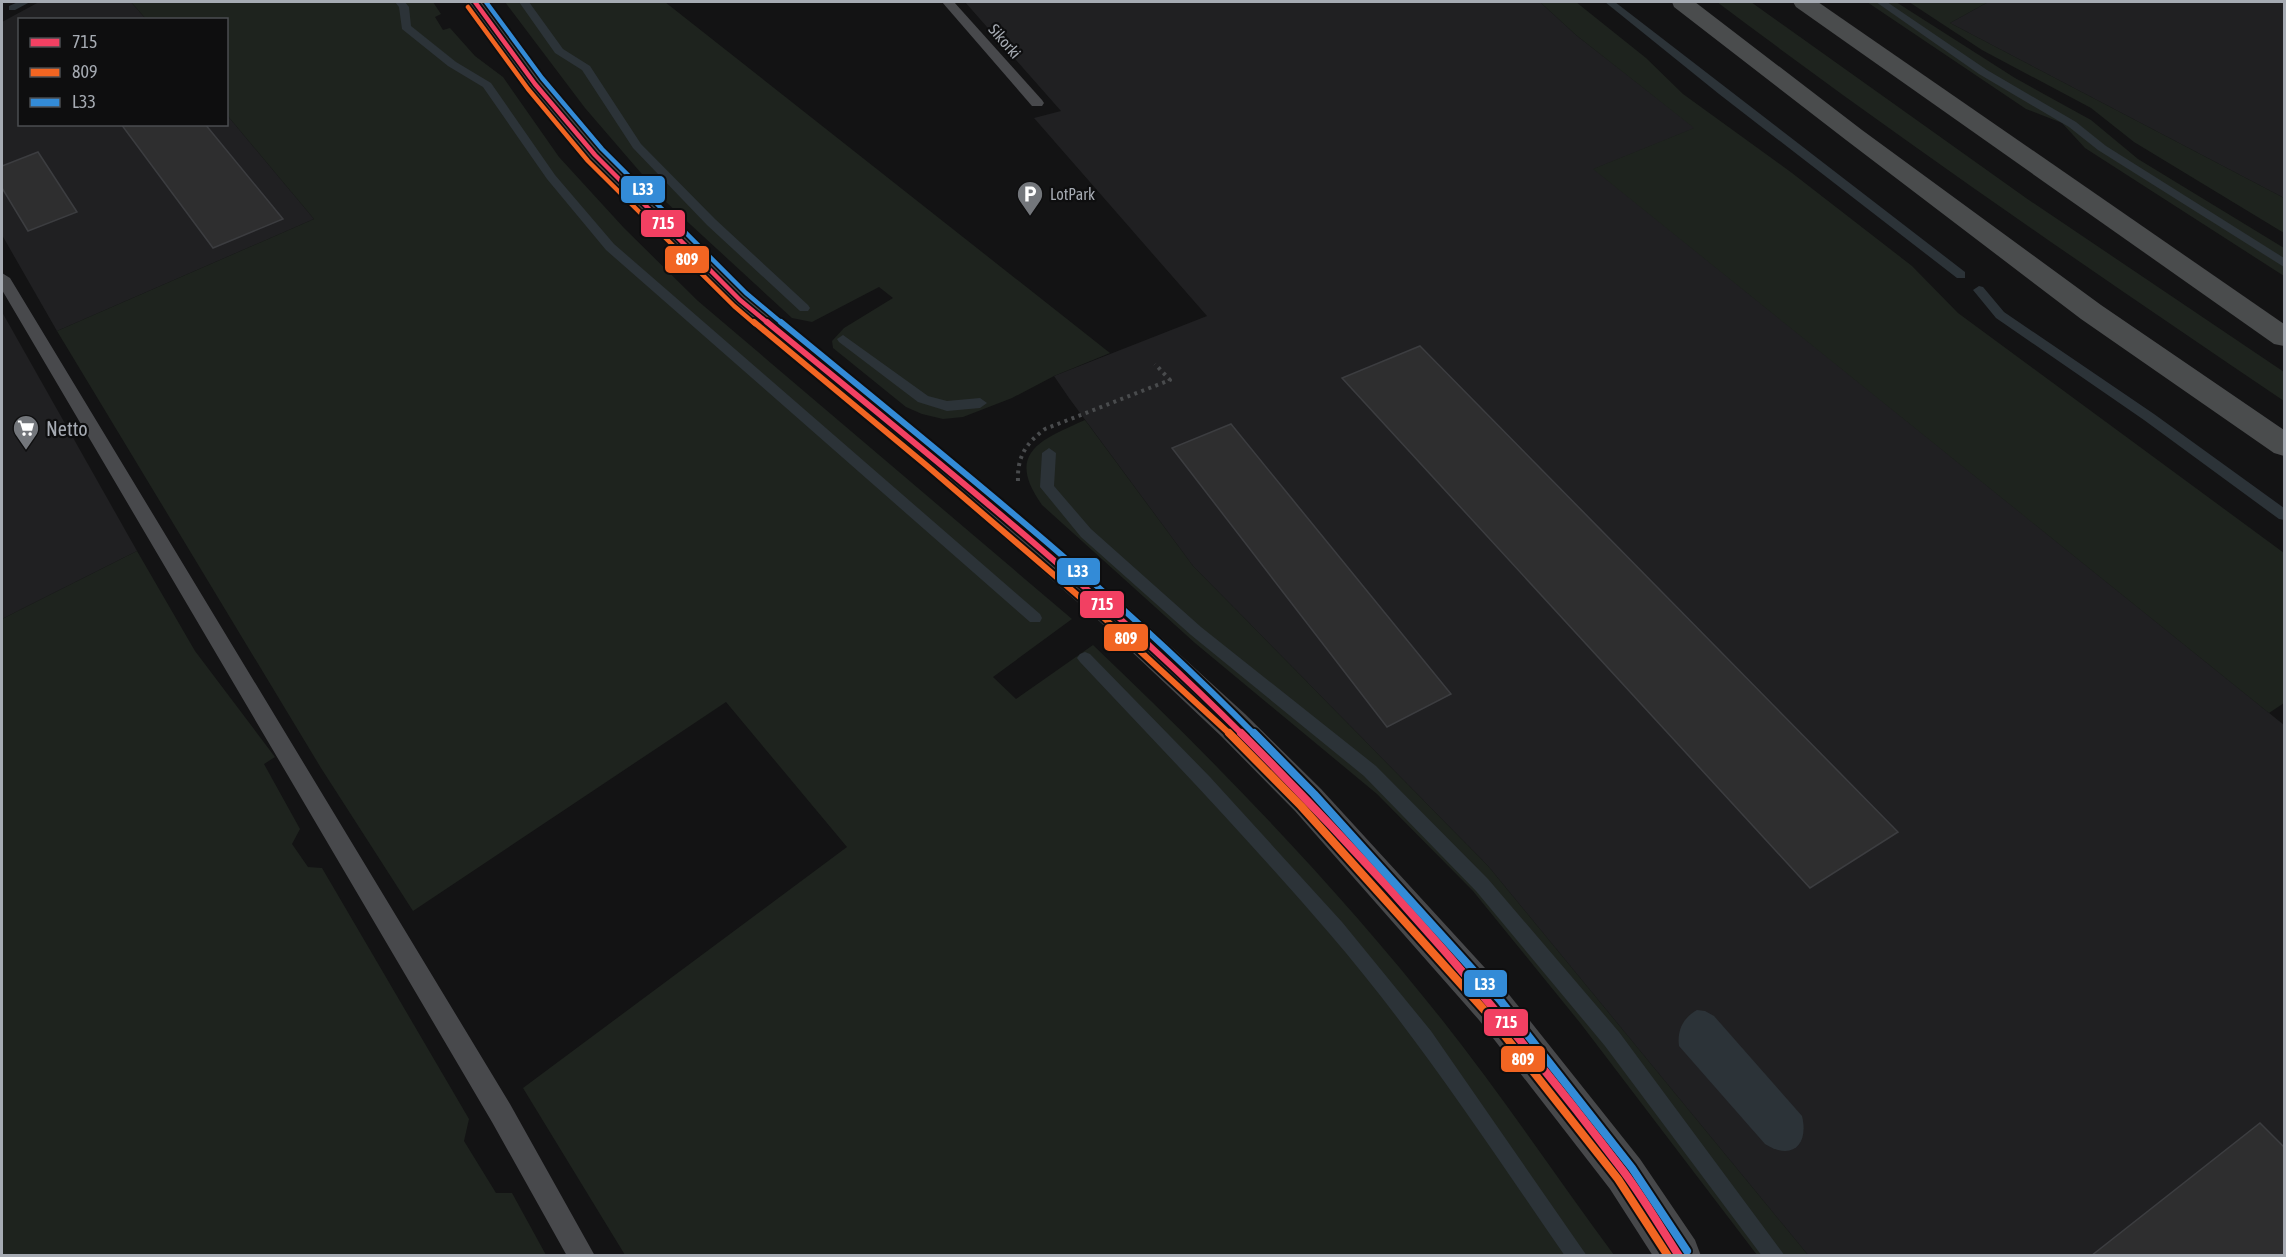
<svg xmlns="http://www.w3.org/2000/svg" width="2286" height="1257" viewBox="0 0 2286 1257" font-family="'Asap Condensed',sans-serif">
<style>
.built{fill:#202022}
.green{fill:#1e231e}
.water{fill:#2c3338}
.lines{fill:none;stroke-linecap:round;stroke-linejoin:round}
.stream{fill:#2c3338;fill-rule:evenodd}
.building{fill:#2e2e2f;stroke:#3c3d40;stroke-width:1.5}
.path{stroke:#494b4d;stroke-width:4;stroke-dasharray:3 4.5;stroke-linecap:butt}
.lane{fill:#48494c;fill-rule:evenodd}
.secondary{fill:#47484a;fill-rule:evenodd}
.highway{fill:#4a4c4d;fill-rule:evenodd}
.bus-1-far2-casing{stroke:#0e0e0f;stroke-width:8}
.bus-1-far1-casing{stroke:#0e0e0f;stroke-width:10}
.bus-1-casing{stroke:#0e0e0f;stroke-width:12}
.bus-2-far2-casing{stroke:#0e0e0f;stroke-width:8}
.bus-2-far1-casing{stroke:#0e0e0f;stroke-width:10}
.bus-2-casing{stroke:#0e0e0f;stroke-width:12}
.bus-3-far2-casing{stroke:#0e0e0f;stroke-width:8}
.bus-3-far1-casing{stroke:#0e0e0f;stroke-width:10}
.bus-3-casing{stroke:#0e0e0f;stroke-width:12}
.bus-1-far2{stroke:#f24062;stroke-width:4.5}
.bus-1-far1{stroke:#f24062;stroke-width:6}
.bus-1{stroke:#f24062;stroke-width:8}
.bus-2-far2{stroke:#f26522;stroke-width:4.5}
.bus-2-far1{stroke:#f26522;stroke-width:6}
.bus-2{stroke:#f26522;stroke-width:8}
.bus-3-far2{stroke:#338bd7;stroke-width:4.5}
.bus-3-far1{stroke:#338bd7;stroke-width:6}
.bus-3{stroke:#338bd7;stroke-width:8}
.labels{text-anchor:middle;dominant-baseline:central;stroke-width:4.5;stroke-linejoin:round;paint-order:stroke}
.far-street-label{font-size:16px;fill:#a6abb3;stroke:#0e0e0f}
.far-poi-label{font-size:16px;fill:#a6abb3;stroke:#0e0e0f;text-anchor:start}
.poi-label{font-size:20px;fill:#a6abb3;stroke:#0e0e0f;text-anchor:start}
.line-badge{stroke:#0e0e0f;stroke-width:2}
.badge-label{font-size:16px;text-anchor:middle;font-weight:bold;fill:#fff}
</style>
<rect width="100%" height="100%" fill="#131314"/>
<g class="built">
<polygon points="39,2 131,2 146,19 20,20 20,124 226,124 227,115 314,219 57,331 2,235 2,22"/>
<polygon points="965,2 1540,2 1576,35 1695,128 1594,169 2284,725 2284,1255 1808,1255 1488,866 1193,566 1069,398 1054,376 1207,316 1034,118 1061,111"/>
<polygon points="1988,2 2284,2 2284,198 1950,23"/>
<polygon points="2,312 137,551 2,619"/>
</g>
<g class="green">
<path d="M131 2H433L441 14 435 17 443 30 450 28 475 56 503 77 559 157 624 228 698 301 1072 619 993 677 1016 699 1093 645C1217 763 1336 886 1443 1021 1503 1097 1557 1178 1614 1255H625L523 1088 847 847 726 702 413 911 321 768 57 331 314 219 227 115 226 20 146 19Z"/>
<polygon points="505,2 665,2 1110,353 1054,376 1012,398 963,417 943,419 922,414 906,407 833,348 832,341 844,328 893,298 879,287 812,322 792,318 666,202 585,108"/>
<polygon points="1540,2 1576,2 1646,58 1683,94 1792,173 1912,266 1958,313 2284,553 2284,703 2269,713 1593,169 1694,128 1576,35"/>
<path d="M1717 2H1751L2026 198 2284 372V401C2093 272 1902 141 1717 2Z"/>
<polygon points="1867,2 1896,2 2015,78 2091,120 2138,159 2284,248 2284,276 2085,148 2062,123 2026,109"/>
<polygon points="1909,2 1988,2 1950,23 2284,198 2284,233 2134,142 2091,108 1982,50"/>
<path d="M1085 420 1193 566 1488 866 1808 1255H1757L1581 1024 1473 891 1377 794 1195 643 1042 505C1005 453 1040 440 1085 420Z"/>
<polygon points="137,551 195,651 275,757 264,764 300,829 292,844 308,867 322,868 469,1119 464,1141 496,1193 512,1193 546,1255 2,1255 2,619"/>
</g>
<path class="water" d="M1697 1010 1705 1011 1714 1016 1802 1116C1809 1145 1792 1161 1765 1144L1679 1046C1677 1030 1683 1018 1697 1010Z"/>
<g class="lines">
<g class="stream">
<polygon points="18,2 30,2 15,10 9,10 9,6"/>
<polygon points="395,2 405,2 409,7 411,26 456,62 491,83 555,175 614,244 1040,614 1042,618 1040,622 1030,622 606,250 547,179 483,87 448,66 402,29 399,7"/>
<polygon points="519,2 529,2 563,49 590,66 641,144 715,219 808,305 810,308 808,311 800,311 707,225 633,148 582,70 555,53"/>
<polygon points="1605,2 1615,2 1965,272 1965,278 1957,278 1719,94"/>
<polygon points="1876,2 1887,2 1987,70 2076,122 2106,146 2284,258 2284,267 2098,150 2069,127 1979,74"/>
<polygon points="1979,286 1983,287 2004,312 2154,414 2284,508 2284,520 2279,519 2144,420 1996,318 1973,290"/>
<polygon points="843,335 928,396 947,401 980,398 987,403 980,408 947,411 918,402 839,342 837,339"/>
<polygon points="1049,448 1056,453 1054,486 1091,529 1201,627 1376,766 1488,879 1619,1032 1785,1256 1762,1256 1605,1046 1476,891 1364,776 1191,635 1081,537 1040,487 1042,453"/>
<path d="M1085 652 1090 654 1210 777 1342 922 1431 1031 1587 1256H1565C1489 1146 1416 1034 1329 933 1249 840 1164 751 1080 662L1077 658 1080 654Z"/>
</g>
</g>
<g class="building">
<polygon points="121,124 205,124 283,219 213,248"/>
<polygon points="38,152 77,212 28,231 2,188 2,166"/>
<polygon points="1420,346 1898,832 1810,888 1342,378"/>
<polygon points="1231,424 1288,494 1451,694 1387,727 1172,448"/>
<polygon points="2260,1123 2284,1147 2284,1256 2091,1256"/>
</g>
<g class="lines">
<path class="path" d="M1018 481C1017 457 1026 443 1045 429L1170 380 1155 364"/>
<g class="lane">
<polygon points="942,2 954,2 1042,100 1044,103 1042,106 1032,106"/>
<polygon points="2,273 10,278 510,1104 595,1256 567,1256 492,1122 2,290"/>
</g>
<polygon class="secondary" points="465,2 486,2 543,79 604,150 750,294 943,450 1121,601 1245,714 1321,789 1507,992 1640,1159 1695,1240 1701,1256 1653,1256 1610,1189 1479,1020 1295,811 1221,736 1097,619 921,466 730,306 586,160 527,89"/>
<g class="highway">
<polygon points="1672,2 1695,2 1862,130 2101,305 2284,430 2284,456 2274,453 2081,319 1846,140 1674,7"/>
<polygon points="1793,2 1818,2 2284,324 2284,346 2274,344 1796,7"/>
</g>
<g class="bus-1-far2-casing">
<polyline id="bus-1-far2" points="475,2 535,84 595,155 740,300 769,324"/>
</g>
<g class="bus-1-far1-casing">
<path id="bus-1-far1" d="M767 322C929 455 1094 586 1243 735"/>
</g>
<g class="bus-1-casing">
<path id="bus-1" d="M1241 733C1378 870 1507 1017 1624 1172 1644 1199 1661 1228 1679 1256"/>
</g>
<g class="bus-2-far2-casing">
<polyline id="bus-2-far2" points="468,7 528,89 588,161 734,306 755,324"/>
</g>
<g class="bus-2-far1-casing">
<polyline id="bus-2-far1" points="754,322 926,465 1103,617 1231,735"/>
</g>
<g class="bus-2-casing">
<polyline id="bus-2" points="1229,733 1301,806 1486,1012 1618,1179 1668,1256"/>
</g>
<g class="bus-3-far2-casing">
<polyline id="bus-3-far2" points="486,2 542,78 602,149 746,293 783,324"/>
</g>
<g class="bus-3-far1-casing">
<path id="bus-3-far1" d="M781 322C941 454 1110 587 1255 735"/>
</g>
<g class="bus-3-casing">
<polyline id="bus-3" points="1254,733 1314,794 1500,1000 1632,1168 1687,1251"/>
</g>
<use href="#bus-1-far2" class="bus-1-far2"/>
<use href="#bus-1-far1" class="bus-1-far1"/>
<use href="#bus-1" class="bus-1"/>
<use href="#bus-2-far2" class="bus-2-far2"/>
<use href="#bus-2-far1" class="bus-2-far1"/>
<use href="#bus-2" class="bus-2"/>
<use href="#bus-3-far2" class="bus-3-far2"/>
<use href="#bus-3-far1" class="bus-3-far1"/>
<use href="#bus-3" class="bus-3"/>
</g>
<defs>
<g id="parking-pin" transform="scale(1.35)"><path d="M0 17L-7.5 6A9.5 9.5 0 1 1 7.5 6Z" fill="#73767b" stroke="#0e0e0f"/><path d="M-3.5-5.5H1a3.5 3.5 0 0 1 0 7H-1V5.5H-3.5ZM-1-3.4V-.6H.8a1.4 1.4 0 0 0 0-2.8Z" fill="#fff"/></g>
<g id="supermarket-pin" transform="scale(1.35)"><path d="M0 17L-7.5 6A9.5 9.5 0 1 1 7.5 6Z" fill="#73767b" stroke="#0e0e0f"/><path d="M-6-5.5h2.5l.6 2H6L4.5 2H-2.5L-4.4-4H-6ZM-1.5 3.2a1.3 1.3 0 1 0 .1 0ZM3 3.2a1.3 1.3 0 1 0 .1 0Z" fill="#fff"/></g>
</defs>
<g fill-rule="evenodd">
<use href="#parking-pin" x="1030" y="194"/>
<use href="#supermarket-pin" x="26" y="428"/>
</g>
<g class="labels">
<g class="far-street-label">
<text transform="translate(1005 41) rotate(49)">Sikorki</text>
</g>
<g class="far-poi-label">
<text x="1050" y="194">LotPark</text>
</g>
<g class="poi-label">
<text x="46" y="428">Netto</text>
</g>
</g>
<g class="line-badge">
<rect x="620" y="175" width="46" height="29" rx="6" fill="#338bd7"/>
<rect x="640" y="209" width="46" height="29" rx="6" fill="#f24062"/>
<rect x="664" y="245" width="46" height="29" rx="6" fill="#f26522"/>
<rect x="1056" y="557" width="45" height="29" rx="6" fill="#338bd7"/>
<rect x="1079" y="590" width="46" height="29" rx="6" fill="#f24062"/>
<rect x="1103" y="623" width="46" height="29" rx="6" fill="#f26522"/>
<rect x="1463" y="969" width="45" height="29" rx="6" fill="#338bd7"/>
<rect x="1483" y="1008" width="46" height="29" rx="6" fill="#f24062"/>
<rect x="1500" y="1045" width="46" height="28" rx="6" fill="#f26522"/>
</g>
<g class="badge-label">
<text x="643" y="195">L33</text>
<text x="663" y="229">715</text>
<text x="687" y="265">809</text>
<text x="1078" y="577">L33</text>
<text x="1102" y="610">715</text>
<text x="1126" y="644">809</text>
<text x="1485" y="990">L33</text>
<text x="1506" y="1028">715</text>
<text x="1523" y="1065">809</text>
</g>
<rect width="2286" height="1257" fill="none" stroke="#a6abb3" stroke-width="6"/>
<rect x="18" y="18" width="210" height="108" fill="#0e0e0f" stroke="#4b4d51" stroke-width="1.5"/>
<rect x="30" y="38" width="30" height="9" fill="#f24062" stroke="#4b4d51" stroke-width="1.5"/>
<text x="72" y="48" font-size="18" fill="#a6abb3">715</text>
<rect x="30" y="68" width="30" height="9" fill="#f26522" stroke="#4b4d51" stroke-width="1.5"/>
<text x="72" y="78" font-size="18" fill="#a6abb3">809</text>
<rect x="30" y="98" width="30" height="9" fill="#338bd7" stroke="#4b4d51" stroke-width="1.5"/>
<text x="72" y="108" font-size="18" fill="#a6abb3">L33</text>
</svg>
